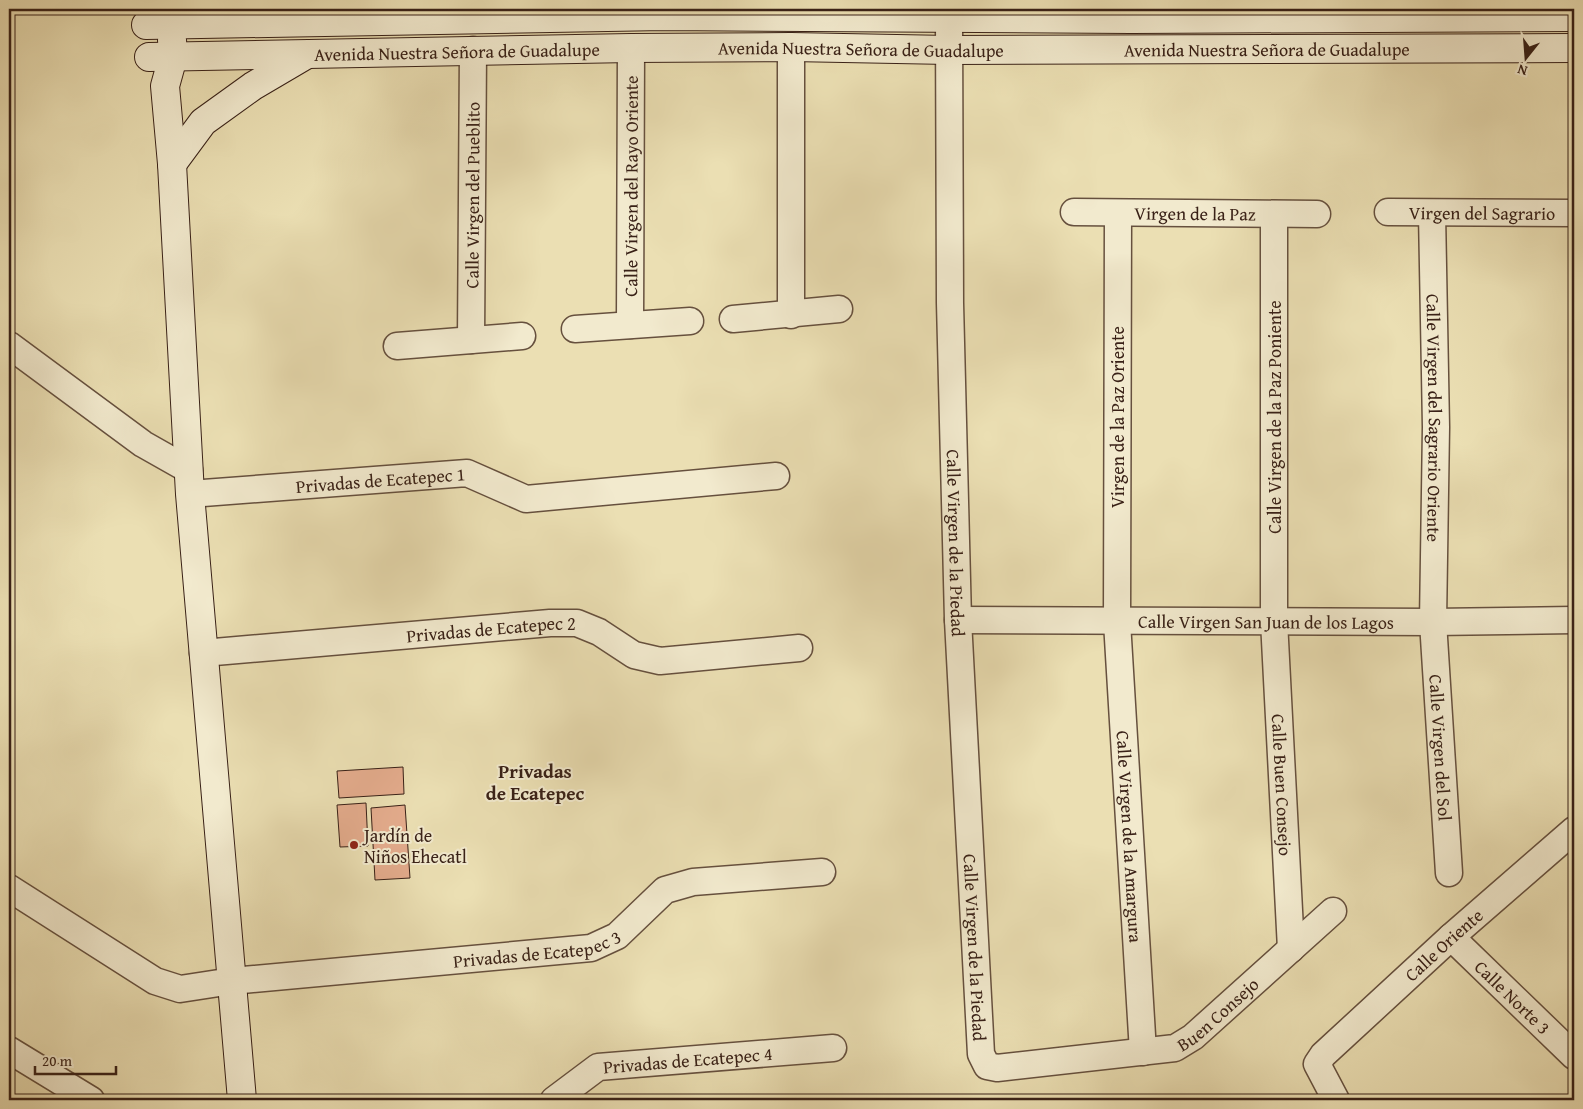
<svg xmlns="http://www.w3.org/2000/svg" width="1583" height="1109" viewBox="0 0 1583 1109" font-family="'Gentium Book Plus',serif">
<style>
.building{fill:#e4ac8d;stroke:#392117}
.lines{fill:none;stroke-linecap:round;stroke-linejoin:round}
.street-casing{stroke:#66503e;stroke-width:29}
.secondary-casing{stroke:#392117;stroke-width:30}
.street{stroke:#f2eace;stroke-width:26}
.secondary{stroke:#f2eace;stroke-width:28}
.poi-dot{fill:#8f2418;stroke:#f2eace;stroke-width:2}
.labels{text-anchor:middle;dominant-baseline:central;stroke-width:4;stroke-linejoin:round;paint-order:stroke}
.street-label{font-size:18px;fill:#392117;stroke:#f2eace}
.poi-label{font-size:18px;fill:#392117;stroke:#f2eace;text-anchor:start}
.neighbourhood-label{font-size:19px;font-weight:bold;fill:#392117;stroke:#f2eace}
</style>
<rect width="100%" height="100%" fill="#ebdfb3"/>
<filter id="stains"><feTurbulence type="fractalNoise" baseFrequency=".004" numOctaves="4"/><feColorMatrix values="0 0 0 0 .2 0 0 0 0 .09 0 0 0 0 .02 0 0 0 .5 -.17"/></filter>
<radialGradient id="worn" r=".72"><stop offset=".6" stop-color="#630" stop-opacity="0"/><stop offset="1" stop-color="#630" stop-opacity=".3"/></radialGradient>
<g class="building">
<polygon points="403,767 404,794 339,798 337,771"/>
<polygon points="366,803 368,846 340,847 337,805"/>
<polygon points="405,805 410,878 375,880 371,808"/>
</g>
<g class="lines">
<g class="street-casing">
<g id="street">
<path id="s1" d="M949 18 950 303 958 620 981 1054 987 1066 997 1068 1175 1048 1193 1037 1333 911"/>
<path id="s2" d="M1074 212 1317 214"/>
<path id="s3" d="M1388 212 1574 213"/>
<path id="s4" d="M1118 213 1117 622 1143 1052"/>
<path id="s5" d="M1432 213 1436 427 1433 622 1449 873"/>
<path id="s6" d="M1274 214V621L1291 949"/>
<polyline points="791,315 791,47"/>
<polyline points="733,319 839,309"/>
<path id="s7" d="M630 325 631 48"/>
<polyline points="575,329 690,321"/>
<path id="s8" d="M471 340 473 50"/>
<polyline points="9,345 143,444 189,470"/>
<polyline points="397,346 522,336"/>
<path id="s9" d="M190 494 467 473 526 499 776 476"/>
<path id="s10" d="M958 620 1433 622 1574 620"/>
<path id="s11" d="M203 653 550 623H577L599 632 634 655 660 661 799 648"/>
<path id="s12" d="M9 888 155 981 180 989 232 981 591 948 617 936 665 890 693 882 822 872"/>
<path id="s13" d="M1451 937 1574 1056"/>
<polyline points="9,1050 91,1100"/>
<path id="s14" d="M554 1100 598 1067 833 1048"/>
<path id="s15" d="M1336 1100 1317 1064 1323 1055 1451 937 1574 830"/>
</g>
</g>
<g class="secondary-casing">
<g id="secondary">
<polyline points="146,25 664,16 1132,19 1574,17"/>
<polyline points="172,40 173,57 165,86 172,164 190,494 242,1100"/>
<path id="s16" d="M149 57 631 48 791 47 949 50 1574 48"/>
<polyline points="172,164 203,122 253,86 304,56"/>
</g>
</g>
<use href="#street" class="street"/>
<use href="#secondary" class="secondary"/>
</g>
<circle class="poi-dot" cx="354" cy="845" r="5"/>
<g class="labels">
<g class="street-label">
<text stroke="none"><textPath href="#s16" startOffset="712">Avenida Nuestra Señora de Guadalupe</textPath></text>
<text stroke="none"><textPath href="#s16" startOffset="1118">Avenida Nuestra Señora de Guadalupe</textPath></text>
<text stroke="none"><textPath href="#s16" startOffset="308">Avenida Nuestra Señora de Guadalupe</textPath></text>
<text stroke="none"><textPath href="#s7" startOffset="139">Calle Virgen del Rayo Oriente</textPath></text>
<text stroke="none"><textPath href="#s8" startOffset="145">Calle Virgen del Pueblito</textPath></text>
<text stroke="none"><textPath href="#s2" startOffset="121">Virgen de la Paz</textPath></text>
<text stroke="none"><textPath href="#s3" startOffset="94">Virgen del Sagrario</textPath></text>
<text transform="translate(1117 417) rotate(-90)">Virgen de la Paz Oriente</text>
<text transform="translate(1274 417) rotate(-90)">Calle Virgen de la Paz Poniente</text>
<text stroke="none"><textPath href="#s5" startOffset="205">Calle Virgen del Sagrario Oriente</textPath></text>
<text stroke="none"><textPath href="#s9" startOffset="191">Privadas de Ecatepec 1</textPath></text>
<text stroke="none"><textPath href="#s1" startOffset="525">Calle Virgen de la Piedad</textPath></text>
<text stroke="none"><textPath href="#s10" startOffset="308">Calle Virgen San Juan de los Lagos</textPath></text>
<text stroke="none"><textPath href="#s11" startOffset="289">Privadas de Ecatepec 2</textPath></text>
<text stroke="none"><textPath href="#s5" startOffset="535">Calle Virgen del Sol</textPath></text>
<text stroke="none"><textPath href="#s6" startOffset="571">Calle Buen Consejo</textPath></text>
<text stroke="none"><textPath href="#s4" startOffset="624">Calle Virgen de la Amargura</textPath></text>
<text stroke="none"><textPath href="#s12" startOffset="559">Privadas de Ecatepec 3</textPath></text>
<text stroke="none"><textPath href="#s15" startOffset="215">Calle Oriente</textPath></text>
<text stroke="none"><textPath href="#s1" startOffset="930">Calle Virgen de la Piedad</textPath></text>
<text stroke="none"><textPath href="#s13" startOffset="86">Calle Norte 3</textPath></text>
<text stroke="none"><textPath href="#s1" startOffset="1294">Buen Consejo</textPath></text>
<text stroke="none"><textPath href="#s14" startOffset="145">Privadas de Ecatepec 4</textPath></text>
</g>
<g class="poi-label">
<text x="364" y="835">Jardín de<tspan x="364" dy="21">Niños Ehecatl</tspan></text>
</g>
<g class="neighbourhood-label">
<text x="535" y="771">Privadas<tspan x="535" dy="22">de Ecatepec</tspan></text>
</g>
</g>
<rect width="1583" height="1109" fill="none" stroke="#ebdfb3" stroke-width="30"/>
<rect x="10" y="10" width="1563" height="1089" fill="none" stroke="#392117" stroke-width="2.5"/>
<rect x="15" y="15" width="1553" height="1079" fill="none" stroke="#392117"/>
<g transform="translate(1526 58) rotate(197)" stroke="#f2eace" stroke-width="4" paint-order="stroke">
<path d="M0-4L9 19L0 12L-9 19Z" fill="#392117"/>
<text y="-8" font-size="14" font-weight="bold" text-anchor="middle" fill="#392117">N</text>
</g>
<path d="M35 1066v8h81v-8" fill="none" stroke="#392117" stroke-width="2.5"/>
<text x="42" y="1066" font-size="15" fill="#392117" stroke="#f2eace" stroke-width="4" paint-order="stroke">20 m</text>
<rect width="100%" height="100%" filter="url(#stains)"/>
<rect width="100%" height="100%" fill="url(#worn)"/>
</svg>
